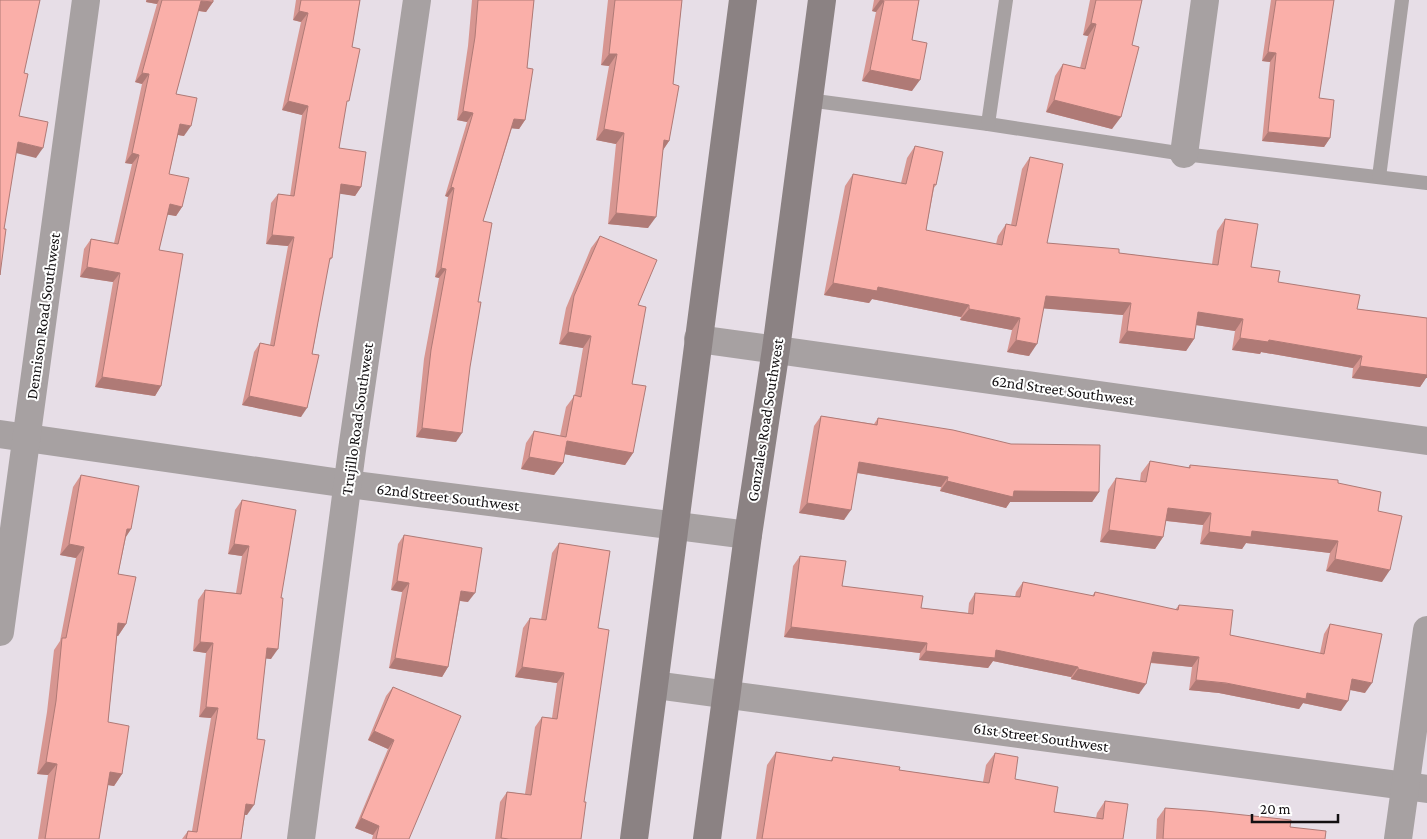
<svg xmlns="http://www.w3.org/2000/svg" width="1427" height="839" viewBox="0 0 1427 839" font-family="'Crimson Pro',serif">
<style>
.lines{fill:none;stroke-linecap:round;stroke-linejoin:round}
.lane{stroke:#a7a1a2;stroke-width:14}
.street{stroke:#a7a1a2;stroke-width:28}
.secondary{stroke:#8b8283;stroke-width:28}
.wall{fill:#d79691}
.shaded-wall{fill:#af7a76}
.building{fill:#faafa9;stroke:#af7a76}
.labels{text-anchor:middle;dominant-baseline:central;stroke-width:4;stroke-linejoin:round;paint-order:stroke}
.street-label{font-size:16px;fill:#131012;stroke:#fff}
</style>
<rect width="100%" height="100%" fill="#e7dee7"/>
<g class="lines">
<g class="lane">
<polyline points="808,100 988,124 1184,154 1427,183"/>
<polyline points="988,124 1006,0"/>
<polyline points="1379,177 1402,0"/>
</g>
<g class="street">
<polyline points="1184,154 1205,0"/>
<polyline points="698,339 1427,441"/>
<polyline points="0,434 348,484 748,535"/>
<polyline points="0,632 86,0"/>
<polyline points="655,685 1427,789"/>
<polyline points="301,839 352,450 417,0"/>
<polyline points="1398,839 1427,630"/>
</g>
<g class="secondary">
<polyline points="634,839 743,0"/>
<polyline points="707,839 748,535 776,349 822,0"/>
</g>
</g>
<g class="wall">
<polygon points="146,0 213,0 213,2 206,12 198,11 176,94 184,136 178,135 169,174 182,207 176,216 167,214 159,250 161,386 155,396 95,387 113,282 80,277 84,249 91,239 114,243 132,164 125,163 142,84 135,82 157,4 146,2"/>
<polygon points="296,0 360,0 352,47 346,105 339,148 361,187 355,196 340,193 332,258 329,261 301,417 242,405 254,352 260,343 270,345 288,246 266,244 271,203 278,194 290,196 302,115 282,110 301,22 293,20"/>
<polygon points="472,0 534,0 527,68 525,120 519,129 512,128 483,221 478,302 456,442 416,437 424,359 439,278 435,277 448,197 445,196 467,122 457,120 468,46"/>
<polygon points="608,0 682,0 673,84 669,141 663,150 648,228 608,224 616,144 596,140 609,66 601,65"/>
<polygon points="874,0 919,0 912,40 912,91 862,81 876,12 872,11"/>
<polygon points="1090,0 1142,0 1112,129 1046,112 1055,76 1063,64 1080,68 1088,36 1083,35"/>
<polygon points="1271,0 1334,0 1319,98 1330,138 1324,147 1262,141 1270,62 1262,61"/>
<polygon points="915,146 936,185 934,188 926,230 996,244 998,236 1006,224 1011,225 1022,169 1030,157 1047,243 1119,253 1212,264 1217,231 1225,219 1251,267 1278,282 1357,309 1427,318 1427,378 1426,378 1420,387 1352,378 1353,368 1261,352 1260,354 1232,350 1235,331 1196,325 1194,339 1186,351 1119,343 1123,315 1044,308 1029,356 1007,352 1012,330 960,320 961,317 872,299 869,303 824,295 845,186 853,174 901,183 907,158"/>
<polygon points="600,236 638,305 632,384 633,453 625,465 564,454 563,463 554,475 521,469 526,443 534,431 560,436 566,407 575,395 583,348 559,344 566,308 591,248"/>
<polygon points="821,416 874,424 878,418 1099,492 1092,502 1010,502 1006,508 940,491 941,487 857,473 844,520 799,513 814,426"/>
<polygon points="1150,461 1188,468 1190,465 1338,483 1378,511 1382,582 1326,571 1330,553 1246,543 1242,549 1200,544 1203,525 1166,521 1163,537 1155,549 1100,542 1108,490 1116,478 1140,481 1141,473"/>
<polygon points="81,475 131,529 126,537 118,574 126,624 118,636 117,636 108,722 122,774 114,786 108,785 99,839 38,839 48,775 37,774 47,712 54,650 60,641 76,558 60,555 73,487"/>
<polygon points="242,500 281,598 271,659 266,658 247,815 245,815 241,839 182,839 188,831 192,831 211,718 199,717 206,653 193,651 198,600 205,590 236,593 242,556 228,554 235,510"/>
<polygon points="404,535 468,602 460,601 448,667 442,677 389,668 402,592 391,590 398,544"/>
<polygon points="559,543 598,628 581,839 495,839 500,802 507,792 525,794 535,727 542,717 552,718 557,683 515,677 523,628 530,618 541,620 552,553"/>
<polygon points="800,556 842,586 921,608 968,613 969,603 975,593 1015,597 1016,592 1023,582 1092,596 1095,592 1175,610 1179,605 1230,635 1320,653 1324,634 1330,624 1365,693 1350,690 1341,711 1303,703 1299,709 1219,693 1189,690 1192,667 1150,663 1139,694 1071,679 1071,677 993,661 988,668 919,660 920,653 784,637 793,566"/>
<polygon points="393,687 409,839 372,839 373,835 355,828 388,749 368,740 386,696"/>
<polygon points="776,752 830,761 833,757 899,770 983,782 986,765 995,753 1015,779 1054,812 1096,818 1097,813 1105,801 1123,839 756,839 767,765"/>
<polygon points="1165,808 1290,827 1325,839 1156,839 1157,819"/>
</g>
<g class="shaded-wall">
<polygon points="147,0 159,0 157,4 146,2"/>
<polygon points="880,0 884,1 876,12 872,11"/>
<polygon points="201,1 213,2 206,12 194,10"/>
<polygon points="299,11 308,13 301,22 293,20"/>
<polygon points="1091,23 1096,24 1088,36 1083,35"/>
<polygon points="1268,52 1276,53 1270,62 1262,61"/>
<polygon points="609,54 617,54 609,66 601,65"/>
<polygon points="870,70 920,80 912,91 862,81"/>
<polygon points="142,73 149,74 142,84 135,82"/>
<polygon points="1054,100 1121,117 1112,129 1046,112"/>
<polygon points="288,101 308,106 302,115 282,110"/>
<polygon points="463,111 473,113 467,122 457,120"/>
<polygon points="514,119 525,120 519,129 508,128"/>
<polygon points="180,124 191,126 184,136 173,134"/>
<polygon points="604,129 624,133 616,144 596,140"/>
<polygon points="1268,132 1330,138 1324,147 1262,141"/>
<polygon points="664,140 669,141 661,153"/>
<polygon points="18,142 43,148 36,158 12,152"/>
<polygon points="132,153 139,155 132,164 125,163"/>
<polygon points="341,184 361,187 355,196 335,193"/>
<polygon points="451,187 454,188 448,197 445,196"/>
<polygon points="170,204 182,207 176,216 163,214"/>
<polygon points="616,213 656,217 648,228 608,224"/>
<polygon points="272,235 294,237 288,246 266,244"/>
<polygon points="87,267 120,273 113,282 80,277"/>
<polygon points="441,268 446,269 439,278 435,277"/>
<polygon points="833,283 878,287 969,305 961,317 872,299 869,303 824,295"/>
<polygon points="1046,296 1131,303 1123,315 1038,308"/>
<polygon points="969,309 1020,318 1012,330 960,320"/>
<polygon points="1198,312 1243,319 1235,331 1189,324"/>
<polygon points="1127,331 1194,339 1186,351 1119,343"/>
<polygon points="568,332 591,336 583,348 559,344"/>
<polygon points="1240,338 1269,340 1362,356 1353,368 1261,352 1260,354 1232,350"/>
<polygon points="1016,340 1037,344 1029,356 1007,352"/>
<polygon points="1360,366 1427,369 1427,378 1426,378 1420,387 1352,378"/>
<polygon points="102,377 161,386 155,396 95,387"/>
<polygon points="249,396 307,408 301,417 242,405"/>
<polygon points="422,428 462,433 456,442 416,437"/>
<polygon points="567,441 633,453 625,465 558,453"/>
<polygon points="529,457 563,463 554,475 521,469"/>
<polygon points="859,462 948,477 941,487 852,472"/>
<polygon points="947,481 1099,492 1092,502 1010,502 1006,508 940,491"/>
<polygon points="807,503 851,510 844,520 799,513"/>
<polygon points="1168,508 1211,513 1203,525 1159,520"/>
<polygon points="127,529 131,529 123,541"/>
<polygon points="1109,530 1163,537 1155,549 1100,542"/>
<polygon points="1252,531 1338,541 1330,553 1246,543 1242,549 1200,544 1209,532"/>
<polygon points="69,544 84,547 76,558 60,555"/>
<polygon points="234,544 249,546 242,556 228,554"/>
<polygon points="1335,559 1390,570 1382,582 1326,571"/>
<polygon points="397,581 409,583 402,592 391,590"/>
<polygon points="461,591 475,593 468,602 455,600"/>
<polygon points="118,623 126,624 118,636 110,634"/>
<polygon points="791,627 927,643 920,653 784,637"/>
<polygon points="200,642 213,643 206,653 193,651"/>
<polygon points="267,648 278,649 271,659 260,658"/>
<polygon points="996,650 1078,667 1071,677 993,661 988,668 919,660 926,651"/>
<polygon points="1153,652 1199,657 1192,667 1146,662"/>
<polygon points="395,658 448,667 442,677 389,668"/>
<polygon points="522,667 564,673 557,683 515,677"/>
<polygon points="1078,669 1146,684 1139,694 1071,679"/>
<polygon points="1352,679 1372,683 1365,693 1346,689"/>
<polygon points="1196,680 1307,693 1348,701 1341,711 1303,703 1299,709 1219,693 1189,690"/>
<polygon points="206,707 218,708 211,718 199,717"/>
<polygon points="374,731 394,740 388,749 368,740"/>
<polygon points="46,762 57,764 48,775 37,774"/>
<polygon points="110,772 122,774 114,786 102,784"/>
<polygon points="246,804 254,805 247,815 239,814"/>
<polygon points="361,818 379,826 373,835 355,828"/>
</g>
<g class="building">
<polygon points="0,0 40,0 24,73 28,74 19,116 48,122 43,148 18,142 4,229 6,229 0,275"/>
<polygon points="162,0 213,0 213,2 201,1 176,94 197,98 191,126 180,124 169,174 189,178 182,207 170,204 159,250 183,254 161,386 102,377 120,273 87,267 91,239 118,244 139,155 132,153 149,74 142,73"/>
<polygon points="301,0 360,0 352,47 360,49 349,101 347,101 339,148 366,152 361,187 341,184 332,258 330,258 312,354 319,355 307,408 249,396 260,343 274,346 294,237 272,235 278,194 294,196 308,106 288,101 308,13 299,11"/>
<polygon points="478,0 534,0 527,68 533,69 525,120 514,119 483,221 492,223 478,302 481,302 470,367 462,433 422,428 431,350 446,269 441,268 454,188 451,187 473,113 463,111 475,37"/>
<polygon points="615,0 682,0 673,84 679,86 669,141 664,140 656,217 616,213 624,133 604,129 617,54 609,54"/>
<polygon points="880,0 919,0 912,40 927,43 920,80 870,70 884,1"/>
<polygon points="1096,0 1142,0 1132,45 1139,47 1121,117 1054,100 1063,64 1085,69 1096,24 1091,23"/>
<polygon points="1276,0 1334,0 1319,98 1334,100 1330,138 1268,132 1276,53 1268,52"/>
<polygon points="915,146 943,152 936,185 934,184 926,230 1002,245 1006,224 1016,226 1030,157 1063,164 1047,243 1119,249 1119,253 1218,265 1225,219 1258,224 1251,267 1280,271 1278,282 1360,295 1357,309 1427,318 1427,375 1360,366 1362,356 1269,340 1268,342 1240,338 1243,319 1198,312 1194,339 1127,331 1131,303 1046,296 1037,344 1016,340 1020,318 969,309 969,305 878,287 877,291 833,283 853,174 906,184"/>
<polygon points="600,236 657,260 638,305 646,307 632,384 646,386 633,453 567,441 563,463 529,457 534,431 566,437 574,395 581,397 591,336 568,332 574,296"/>
<polygon points="821,416 877,425 878,418 953,430 1011,444 1100,445 1099,492 1014,491 1013,497 947,481 948,477 859,462 851,510 807,503"/>
<polygon points="1150,461 1190,468 1190,465 1338,480 1338,483 1381,492 1378,511 1402,516 1390,570 1335,559 1338,541 1252,531 1251,537 1209,532 1211,513 1168,508 1163,537 1109,530 1116,478 1146,482"/>
<polygon points="81,475 139,486 131,529 127,529 118,574 136,577 126,624 118,623 108,722 129,726 122,774 110,772 99,839 45,839 57,764 46,762 56,701 62,638 66,638 84,547 69,544"/>
<polygon points="242,500 296,510 281,598 283,598 278,649 267,648 257,739 265,740 254,805 246,804 241,839 186,839 188,831 197,832 218,708 206,707 213,643 200,642 205,590 241,594 249,546 234,544"/>
<polygon points="404,535 482,548 475,593 461,591 448,667 395,658 409,583 397,581"/>
<polygon points="559,543 610,551 598,628 609,630 584,802 586,802 581,839 509,839 501,838 507,792 531,795 542,717 557,719 564,673 522,667 530,618 546,620"/>
<polygon points="800,556 846,561 842,586 923,596 921,608 973,614 975,593 1020,597 1023,582 1094,596 1095,592 1178,610 1179,605 1233,610 1230,635 1324,654 1330,624 1382,634 1372,683 1352,679 1348,701 1307,693 1306,699 1226,683 1196,680 1199,657 1153,652 1146,684 1078,669 1078,667 996,650 995,658 926,651 927,643 791,627"/>
<polygon points="393,687 461,716 409,839 376,839 379,826 361,818 394,740 374,731"/>
<polygon points="776,752 832,761 833,757 900,767 899,770 989,783 995,753 1018,757 1015,779 1058,787 1054,812 1103,819 1105,801 1128,804 1123,839 762,839"/>
<polygon points="1165,808 1206,811 1291,820 1290,827 1326,831 1325,839 1163,839"/>
</g>
<g class="labels">
<g class="street-label">
<text transform="translate(43 316) rotate(-82)">Dennison Road Southwest</text>
<text transform="translate(1063 390) rotate(8)">62nd Street Southwest</text>
<text transform="translate(357 419) rotate(-82)">Trujillo Road Southwest</text>
<text transform="translate(765 420) rotate(-81)">Gonzales Road Southwest</text>
<text transform="translate(448 497) rotate(7)">62nd Street Southwest</text>
<text transform="translate(1041 737) rotate(8)">61st Street Southwest</text>
</g>
</g>
<path d="M1252 814v8h86v-8" fill="none" stroke="#131012" stroke-width="2.5"/>
<text x="1260" y="814" font-size="15" fill="#131012" stroke="#ffffff" stroke-width="4" paint-order="stroke">20 m</text>
</svg>
